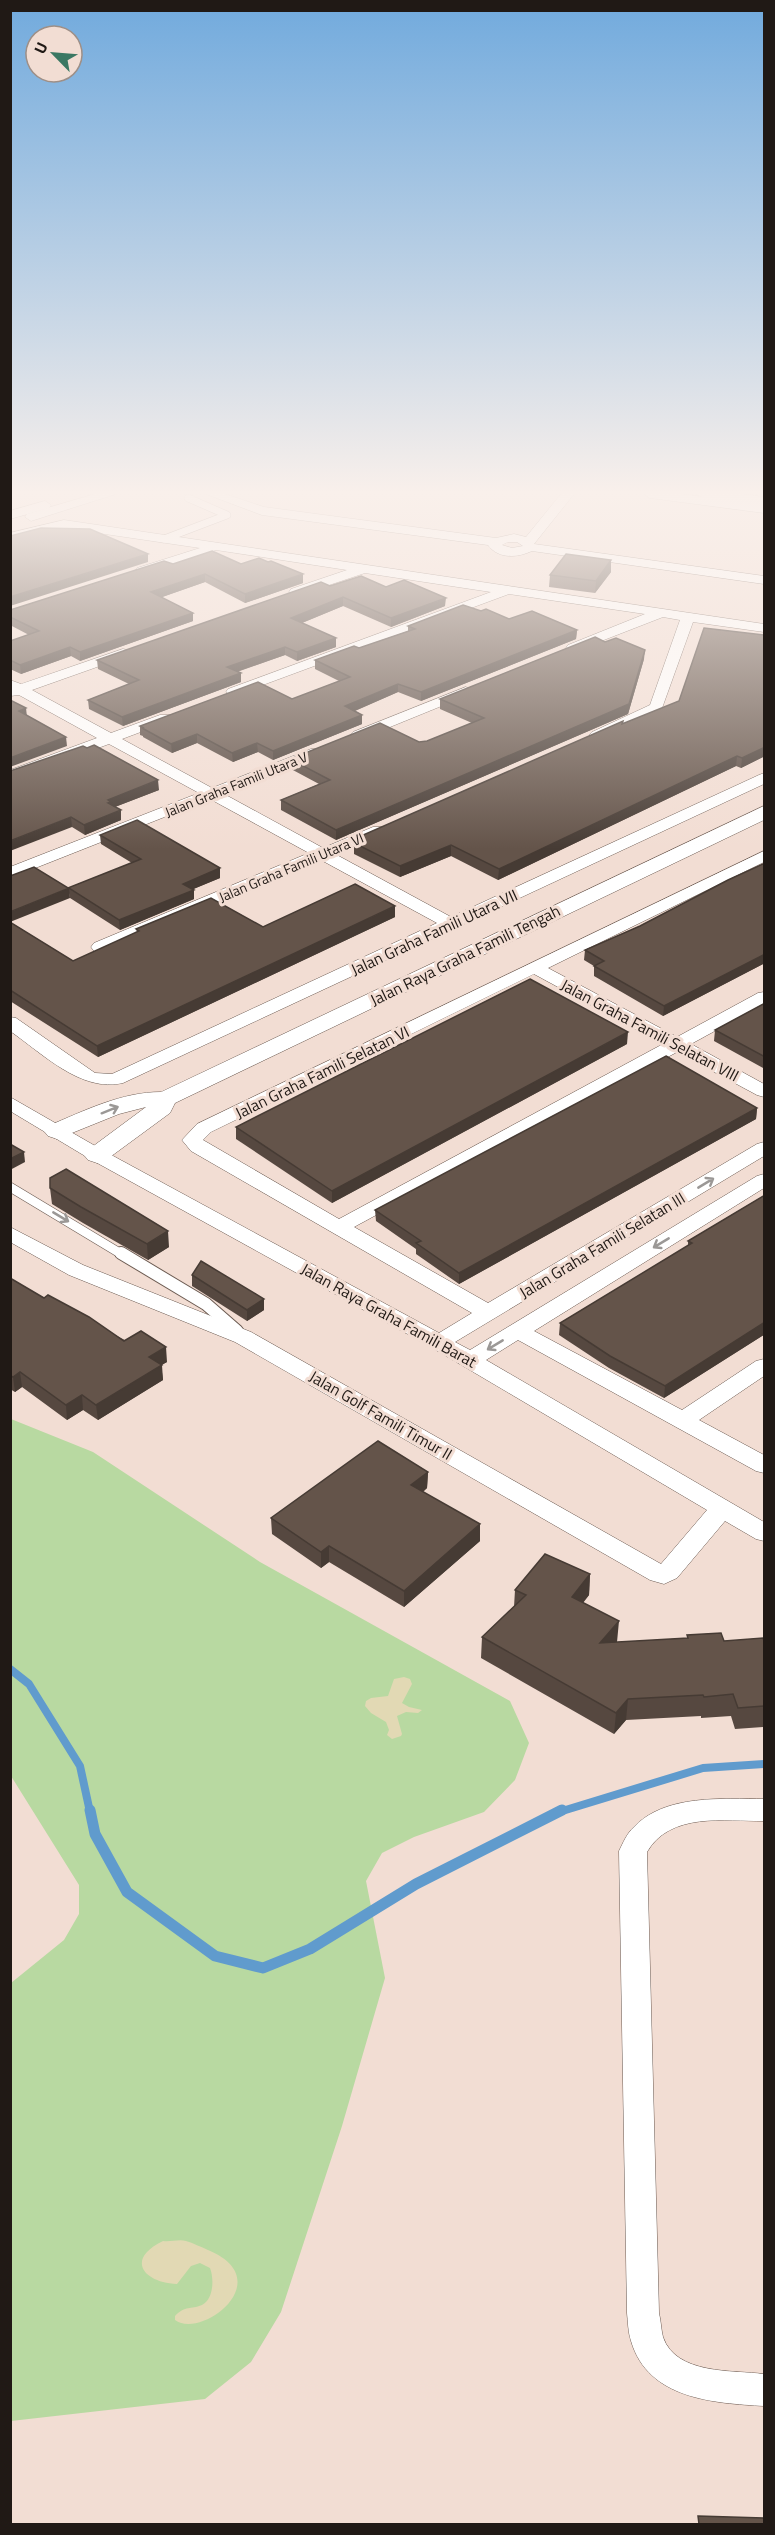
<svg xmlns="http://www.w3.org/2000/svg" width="775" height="2535" viewBox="0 0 775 2535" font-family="'Titillium Web',sans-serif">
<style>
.green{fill:#b8d9a1}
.sand{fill:#e2d9b4}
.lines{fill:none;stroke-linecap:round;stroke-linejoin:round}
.stream-far1{stroke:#609bcd;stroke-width:8}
.stream{stroke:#609bcd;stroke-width:11}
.service-far2-casing{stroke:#6b5a51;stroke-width:8}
.service-far1-casing{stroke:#6b5a51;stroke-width:10}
.service-casing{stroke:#6b5a51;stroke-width:14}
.minor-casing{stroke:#6b5a51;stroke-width:1}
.tertiary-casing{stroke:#6b5a51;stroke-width:1}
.service-far2{stroke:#fff;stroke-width:7}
.service-far1{stroke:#fff;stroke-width:9}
.service{stroke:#fff;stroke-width:12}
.minor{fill:#fff;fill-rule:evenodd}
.tertiary{fill:#fff;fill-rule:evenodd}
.wall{fill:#564840}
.shaded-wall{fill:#463b34}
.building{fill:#64544a;stroke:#463b34;stroke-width:1.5}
.oneway{stroke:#9b9896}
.labels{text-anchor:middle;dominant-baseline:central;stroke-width:6;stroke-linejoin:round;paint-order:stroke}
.far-street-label{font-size:14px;fill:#201915;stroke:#f2ddd3}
.street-label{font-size:16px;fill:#201915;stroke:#f2ddd3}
</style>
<rect width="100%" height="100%" fill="#f2ddd3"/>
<polygon class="green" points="11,1419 93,1452 260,1562 510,1701 529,1743 515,1780 484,1812 414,1837 382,1853 366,1881 385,1978 342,2126 281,2312 251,2362 205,2399 11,2421 11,1983 64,1940 79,1914 79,1885 11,1776"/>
<g class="sand">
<polygon points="404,1677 410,1679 412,1684 402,1703 409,1707 422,1710 418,1713 406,1712 397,1716 402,1734 401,1736 392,1739 387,1735 389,1730 386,1722 371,1713 365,1706 366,1701 371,1698 388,1696 394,1679"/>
<path d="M163 2241C171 2242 179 2239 186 2241 193 2243 201 2247 208 2250 280 2280 201 2340 175 2320V2316C186 2305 190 2310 202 2305 214 2299 214 2278 210 2268L200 2263 191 2266 177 2284C145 2283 124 2260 163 2241Z"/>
</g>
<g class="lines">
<g class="stream-far1">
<polyline points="10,1669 29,1684 80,1766 90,1812"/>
<polyline points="559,1812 703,1768 764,1764"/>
</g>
<polyline class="stream" points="90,1810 95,1834 127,1892 215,1956 263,1968 310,1949 416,1884 562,1810"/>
<g class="service-far2-casing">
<polyline id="service-far2" points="164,539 227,515 188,498"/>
</g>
<g class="service-far1-casing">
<polyline id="service-far1" points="10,1187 123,1255"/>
</g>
<g class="service-casing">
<polyline id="service" points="121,1253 206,1304 237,1331"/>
</g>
<g class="minor-casing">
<g id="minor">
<polygon points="95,494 116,494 31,521 25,517 27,514"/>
<path d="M206 494H225L264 507 496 538 514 534 526 537 561 494H574L534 544 764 576V584L532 551C517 558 498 559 488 545L262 515ZM508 542H517L523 546 512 548 502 545Z"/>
<polygon points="644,494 681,494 764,505 764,513 650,498"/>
<polygon points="45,501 51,505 49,508 10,519 10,511"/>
<polygon points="64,520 764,624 764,632 693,622 661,711 597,740 589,735 592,732 650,705 680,620 663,617 573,652 566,648 568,645 645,614 509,594 233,696 226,692 228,689 491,592 365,573 296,596 291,595 289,592 291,589 347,570 216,550 142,575 135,571 137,568 200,548 64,528 10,541 10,533"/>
<path d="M123 649 128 650 130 653 128 656 32 690 111 733 160 715H170L172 718 170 721 122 739 212 788 311 749H321L324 752 321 755 224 794 323 848 373 827H385L387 830 385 833 335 854 451 917 759 775 764 773V784L123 1083C81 1093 42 1053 10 1031V1017L16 1018 95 1073 112 1074 437 923 321 860 106 951H94L91 947 94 943 309 853 210 799 10 878V867L199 793 109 744 10 780V770L97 738 19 695 10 696V680L21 684Z"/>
<polygon points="466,687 473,691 471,694 363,738 358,740 350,735 353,732"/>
<path d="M764 851V862L548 968 677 1037 758 993 764 992V1004L691 1044 764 1084V1097L757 1095 677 1052 354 1227 488 1303 757 1144 764 1142V1156L455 1342 470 1350 757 1176 764 1174V1188L534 1331 682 1410 756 1361 764 1359V1376L699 1420 764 1455V1473L756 1471 518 1340 486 1360 764 1522V1541L756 1539 725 1521 677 1578 664 1584 650 1580 235 1342 69 1275 10 1242V1227L83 1265 251 1332 661 1564 707 1510 431 1347 90 1159 10 1111V1097L104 1151 439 1333 472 1313 191 1151 182 1140 197 1124ZM534 974 663 1044 339 1219 203 1140 211 1132Z"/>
<path d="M764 1799V1821C725 1821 670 1812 647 1852L659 2313C661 2321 661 2329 663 2337 676 2375 733 2370 764 2374V2406C713 2403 648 2399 631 2341 628 2332 628 2322 627 2313L619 1851C623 1843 627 1833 634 1827 665 1794 723 1799 764 1799Z"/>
</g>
</g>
<g class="tertiary-casing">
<g id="tertiary">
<polygon points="697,494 743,494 764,497 764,507 705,499"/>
<path d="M764 806V820L175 1103 170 1113 106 1160 97 1163 88 1160 84 1155 88 1150 146 1107 119 1114 57 1139 48 1136 44 1131 48 1126C84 1111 121 1092 161 1092Z"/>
</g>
</g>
<use href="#service-far2" class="service-far2"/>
<use href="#service-far1" class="service-far1"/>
<use href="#service" class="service"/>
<use href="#minor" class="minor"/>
<use href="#tertiary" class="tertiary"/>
</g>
<g class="wall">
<polygon points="611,560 611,572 595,593 549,587 550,575"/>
<polygon points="173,564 241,564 303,583 245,603 205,582 162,597 193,621 80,661 71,656 21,674 10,669 10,641 29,635 10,625 10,610"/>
<polygon points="330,586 386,587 445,606 391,627 343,606 302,623 336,647 297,661 285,655 237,672 241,682 123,726 89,709 88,700 129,684 98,669 97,660"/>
<polygon points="481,611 509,619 577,630 576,639 421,701 398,692 355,711 362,715 362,724 273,760 258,752 233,762 197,743 172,753 143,737 143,736 140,735 140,726 292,699 339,681 315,669 315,660 359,648 408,631 408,626"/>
<polygon points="765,635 765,756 741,768 736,766 498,880 451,856 400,877 354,854 354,839 679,701"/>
<polygon points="644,659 628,714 336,840 281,810 281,800 319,784 291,769 290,759 427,741 472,723 440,709 440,699"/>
<polygon points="10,771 159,790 115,807 121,820 85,835 72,827"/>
<polygon points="100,835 220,868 220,878 193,889 194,899 120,930 70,898 68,888 132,863 101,844"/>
<polygon points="765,863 765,963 663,1016 594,976 594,966 584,960 585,950 640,926"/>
<polygon points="395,917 98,1057 10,1001 10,922 73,961 137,932 136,929 263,927"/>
<polygon points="765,1003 765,1069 714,1041 715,1030"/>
<polygon points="627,1044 332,1203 236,1139 236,1127"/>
<polygon points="757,1108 756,1119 459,1284 416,1254 416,1249 376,1221 375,1210"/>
<polygon points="50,1188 169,1247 148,1260 83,1223 52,1204"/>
<polygon points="765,1195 765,1334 664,1398 609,1368 559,1335 560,1323 688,1246 688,1241"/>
<polygon points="192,1275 264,1299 264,1310 247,1321 192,1286"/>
<polygon points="10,1278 44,1298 167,1362 161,1365 163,1380 98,1420 83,1410 67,1420 22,1387 15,1392 10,1389"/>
<polygon points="428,1472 427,1488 423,1492 480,1541 404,1607 329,1562 321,1568 272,1534 271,1518"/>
<polygon points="590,1574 589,1595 583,1603 617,1642 687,1639 687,1635 724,1641 765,1643 765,1731 763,1727 735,1729 731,1716 701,1718 701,1716 626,1720 614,1734 481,1658 482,1637 514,1607 515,1590"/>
</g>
<g class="shaded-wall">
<polygon points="148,554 148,562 10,606 10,597"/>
<polygon points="611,560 611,572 595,593 596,581"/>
<polygon points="205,574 205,582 151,601 151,592"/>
<polygon points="303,574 303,583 245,603 245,594"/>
<polygon points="343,597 343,606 292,627 291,618"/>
<polygon points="446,598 445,606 391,627 391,618"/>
<polygon points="193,613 193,621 80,661 80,652"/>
<polygon points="577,630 576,639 421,701 421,692"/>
<polygon points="336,638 336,647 297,661 297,652"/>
<polygon points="70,647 71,656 21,674 20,665"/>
<polygon points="285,647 285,655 227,675 227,667"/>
<polygon points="645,650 644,659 628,714 336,840 336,830"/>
<polygon points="241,673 241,682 123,726 122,717"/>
<polygon points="398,684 398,692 345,715 345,706"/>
<polygon points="26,708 27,717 19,711"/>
<polygon points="362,715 362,724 273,760 273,751"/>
<polygon points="197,734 197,743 172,753 171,744"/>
<polygon points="66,737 67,746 10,767 10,758"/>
<polygon points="257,743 258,752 233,762 232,753"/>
<polygon points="765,747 765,756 741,768 742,758"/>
<polygon points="737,756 736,766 498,880 499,869"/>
<polygon points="158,780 159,790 112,808 112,812 108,800"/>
<polygon points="121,810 121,820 85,835 84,825"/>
<polygon points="71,817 72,827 10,851 10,841"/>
<polygon points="451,845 451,856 400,877 400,866"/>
<polygon points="220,868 220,878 184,893 183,884"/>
<polygon points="69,888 70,898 10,922 10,912"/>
<polygon points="194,890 194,899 120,930 119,920"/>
<polygon points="395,906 395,917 98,1057 97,1046"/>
<polygon points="765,954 765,963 663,1016 664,1006"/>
<polygon points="628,1032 627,1044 332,1203 332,1191"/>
<polygon points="757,1108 756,1119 459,1284 459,1273"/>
<polygon points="24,1152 25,1162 10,1170 10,1159"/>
<polygon points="168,1231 169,1247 148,1260 147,1244"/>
<polygon points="264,1299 264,1310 247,1321 247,1310"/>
<polygon points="765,1322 765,1334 664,1398 665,1386"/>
<polygon points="166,1347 167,1362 153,1370 162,1365 163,1380 98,1420 96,1405 149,1357"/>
<polygon points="20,1372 22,1387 15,1392 13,1377"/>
<polygon points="82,1395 83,1410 67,1420 66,1405"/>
<polygon points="428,1472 427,1488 411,1501 411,1485"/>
<polygon points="480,1524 480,1541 404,1607 404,1591"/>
<polygon points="329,1546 329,1562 321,1568 321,1552"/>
<polygon points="590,1574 589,1595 570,1618 572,1597"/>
<polygon points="619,1621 617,1642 600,1643"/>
<polygon points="628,1699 626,1720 614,1734 616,1713"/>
</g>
<g class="building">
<polygon points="41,528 90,529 148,554 10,597 10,536"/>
<polygon points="212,551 241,564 259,558 268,562 271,561 303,574 245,594 205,574 151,592 193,613 80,652 70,647 20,665 10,660 10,641 39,631 10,617 10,610 164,561 173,564"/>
<polygon points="566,554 611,560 596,581 550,575"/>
<polygon points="361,576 386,587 404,580 446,598 391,618 343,597 291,618 336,638 297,652 285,647 227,667 241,673 122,717 88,700 139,680 97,660 321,582 330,586"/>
<polygon points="463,605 481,611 486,609 509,619 532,611 577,630 421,692 398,684 345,706 362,715 273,751 257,743 232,753 197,734 171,744 142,728 144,728 140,726 258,682 292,699 350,677 315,660 354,646 359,648 415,629 408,626"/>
<polygon points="704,628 765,635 765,747 742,758 737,756 499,869 451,845 400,866 354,843 358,841 354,839 623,721 622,724 679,701"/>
<polygon points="595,637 605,642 616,638 645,650 629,704 336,830 281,800 330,780 290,759 380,723 419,742 427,741 484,718 440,699"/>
<polygon points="10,700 26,708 19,711 66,737 10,758"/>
<polygon points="94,745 158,780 108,800 111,802 108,803 121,810 84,825 71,817 10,841 10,771 83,746 87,748"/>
<polygon points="137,820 220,868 183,884 194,890 119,920 69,888 10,912 10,876 34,867 68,888 141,859 100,835"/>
<polygon points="765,863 765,954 664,1006 594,966 604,961 585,950 640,926 728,880"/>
<polygon points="355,884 395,906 97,1046 10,990 10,922 73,961 139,931 136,929 211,898 263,927"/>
<polygon points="530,979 628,1032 332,1191 236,1127"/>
<polygon points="765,1003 765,1057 715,1030"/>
<polygon points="666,1056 757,1108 459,1273 416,1243 421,1241 375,1210"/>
<polygon points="10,1144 24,1152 10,1159"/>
<polygon points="66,1169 168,1231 147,1244 81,1207 50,1188 50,1178"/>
<polygon points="765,1195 765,1322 665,1386 610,1356 560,1323 692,1243 688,1241"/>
<polygon points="201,1261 264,1299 247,1310 192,1275"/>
<polygon points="10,1278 44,1298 48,1295 89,1317 124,1341 141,1331 166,1347 149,1357 162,1365 96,1405 82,1395 66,1405 20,1372 13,1377 10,1375"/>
<polygon points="378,1441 428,1472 411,1485 480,1524 404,1591 329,1546 321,1552 271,1518"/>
<polygon points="545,1554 590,1574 572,1597 619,1621 600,1643 688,1638 687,1635 721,1633 724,1641 763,1638 765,1643 765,1706 738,1708 733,1694 704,1697 703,1695 628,1699 616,1713 482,1637 526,1595 515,1590"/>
<polygon points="698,2516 765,2518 765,2524 699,2524"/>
</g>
<defs><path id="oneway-shaft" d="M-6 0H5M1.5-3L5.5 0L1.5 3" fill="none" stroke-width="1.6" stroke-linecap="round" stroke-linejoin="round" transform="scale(1.5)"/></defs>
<g class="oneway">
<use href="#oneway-shaft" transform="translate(110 1110) rotate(-22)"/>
<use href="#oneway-shaft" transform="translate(706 1183) rotate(-31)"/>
<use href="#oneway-shaft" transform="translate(61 1217) rotate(31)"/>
<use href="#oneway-shaft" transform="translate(661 1243) rotate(149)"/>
<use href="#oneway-shaft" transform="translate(495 1345) rotate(149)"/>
</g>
<linearGradient id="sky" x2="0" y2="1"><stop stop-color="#71aadd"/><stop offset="0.58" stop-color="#f9f0eb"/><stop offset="1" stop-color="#f9f0eb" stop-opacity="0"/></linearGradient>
<rect width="775" height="849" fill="url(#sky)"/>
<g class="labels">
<g class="far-street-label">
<text transform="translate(236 784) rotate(-22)">Jalan Graha Famili Utara V</text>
<text transform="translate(291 867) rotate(-23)">Jalan Graha Famili Utara VI</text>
</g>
<g class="street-label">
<text transform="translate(434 932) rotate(-25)">Jalan Graha Famili Utara VII</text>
<text transform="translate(465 955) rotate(-26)">Jalan Raya Graha Famili Tengah</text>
<text transform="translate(650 1030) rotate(28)">Jalan Graha Famili Selatan VIII</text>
<text transform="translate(322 1072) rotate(-26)">Jalan Graha Famili Selatan VI</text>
<text transform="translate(602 1245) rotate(-31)">Jalan Graha Famili Selatan III</text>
<text transform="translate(389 1315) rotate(29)">Jalan Raya Graha Famili Barat</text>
<text transform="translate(381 1415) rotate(30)">Jalan Golf Famili Timur II</text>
</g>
</g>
<rect width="775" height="2535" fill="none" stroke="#201915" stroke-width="24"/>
<g transform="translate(54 54) rotate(295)"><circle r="28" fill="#f2ddd3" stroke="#9e8f87" stroke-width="1.5"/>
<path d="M0-4.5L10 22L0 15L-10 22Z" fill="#3b7863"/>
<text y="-9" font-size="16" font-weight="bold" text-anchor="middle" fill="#201915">U</text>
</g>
</svg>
